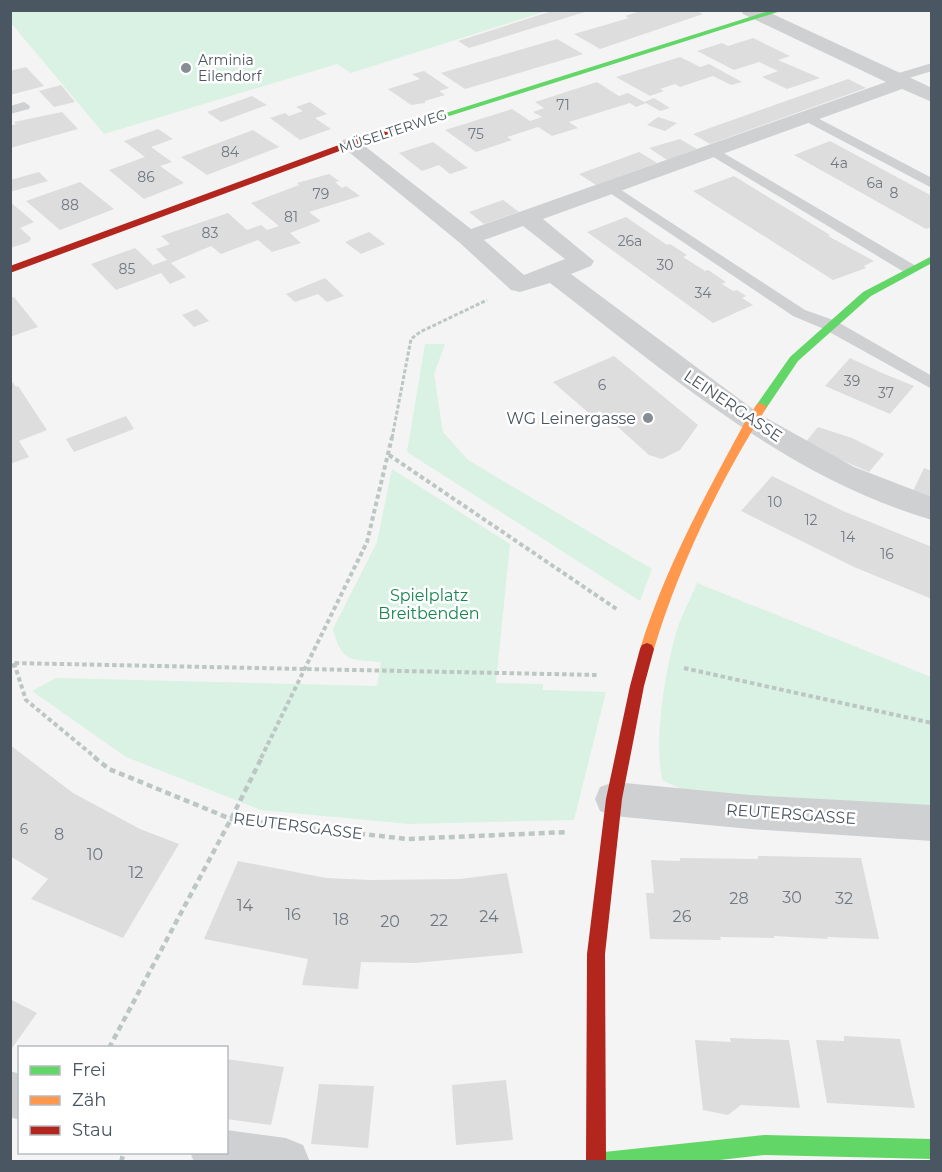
<svg xmlns="http://www.w3.org/2000/svg" width="942" height="1172" viewBox="0 0 942 1172" font-family="Montserrat,sans-serif">
<style>
.green{fill:#d9f2e3}
.building{fill:#ddddde}
.lines{fill:none;stroke-linecap:round;stroke-linejoin:round}
.path-far2{stroke:#bcc7c4;stroke-width:3;stroke-dasharray:4 2;stroke-linecap:butt}
.path-far1{stroke:#bcc7c4;stroke-width:4;stroke-dasharray:4.5 3;stroke-linecap:butt}
.path{stroke:#bcc7c4;stroke-width:4.5;stroke-dasharray:6 4;stroke-linecap:butt}
.lane{fill:#ced0d2;fill-rule:evenodd}
.street{fill:#ced0d2;fill-rule:evenodd}
.fast{fill:#63d668;fill-rule:evenodd}
.slow{fill:#ff974d;fill-rule:evenodd}
.jam{fill:#b3261e;fill-rule:evenodd}
.poi-dot{fill:#868d94;stroke:#fff;stroke-width:2}
.labels{text-anchor:middle;dominant-baseline:central;stroke-width:5;stroke-linejoin:round;paint-order:stroke}
.far-poi-label{font-size:14px;fill:#4a5661;stroke:#fff;text-anchor:start}
.number-label{font-size:14px;fill:#707881}
.far-street-label{font-size:14px;fill:#4a5661;stroke:#fff}
.street-label{font-size:16px;fill:#4a5661;stroke:#fff}
.poi-label{font-size:16px;fill:#4a5661;stroke:#fff;text-anchor:end}
.park-label{font-size:16px;fill:#17864f;stroke:#fff}
.near-number-label{font-size:16px;fill:#707881}
</style>
<rect width="100%" height="100%" fill="#f4f4f4"/>
<g class="green">
<polygon points="10,11 11,10 547,11 351,73 337,64 104,134 11,23"/>
<polygon points="425,344 445,344 434,374 443,432 468,460 652,569 640,601 407,452"/>
<path d="M392 469 510 544 496 683 543 684V690L606 692 574 820 409 824 261 810 126 757 32 691 56 678 377 686 381 662C351 660 341 662 333 629L377 542Z"/>
<path d="M697 583 931 677V807L750 798 683 790 662 780C654 740 665 669 677 630 682 614 691 598 697 583Z"/>
</g>
<g class="building">
<polygon points="555,10 588,11 469,48 458,41"/>
<polygon points="644,10 695,10 703,14 600,49 574,34 629,18 625,16"/>
<polygon points="753,38 790,56 778,60 820,78 787,89 762,77 778,71 759,62 734,70 697,51 722,43 728,46"/>
<polygon points="557,39 583,54 465,89 441,73"/>
<polygon points="680,57 700,67 709,64 742,82 731,85 713,76 680,87 675,84 660,89 664,91 650,96 616,77"/>
<polygon points="26,67 44,86 10,95 10,71"/>
<polygon points="424,71 449,88 439,91 445,95 425,101 425,103 411,105 388,89 420,79 412,74"/>
<polygon points="848,79 866,88 710,144 693,134"/>
<polygon points="597,82 619,96 628,93 644,102 654,98 670,108 660,111 646,103 636,107 630,103 569,122 578,128 552,136 538,127 507,137 512,140 476,152 445,130 512,109 530,121 542,117 533,112 544,108 535,102"/>
<polygon points="61,85 75,102 54,107 39,91"/>
<polygon points="252,96 267,105 221,122 207,112"/>
<polygon points="310,102 327,114 315,118 331,129 300,140 270,118 285,113 289,116 303,111 296,107"/>
<polygon points="62,112 78,129 10,148 10,126 16,124 14,122"/>
<polygon points="658,117 677,123 665,131 647,125"/>
<polygon points="158,129 173,139 151,147 172,162 160,166 184,183 144,199 109,170 145,157 124,141"/>
<polygon points="253,130 279,147 207,175 181,157"/>
<polygon points="680,139 697,149 667,160 649,148"/>
<polygon points="830,141 932,196 932,227 926,229 794,155"/>
<polygon points="433,142 468,168 450,174 439,165 422,171 399,153"/>
<polygon points="639,152 657,163 596,185 579,174"/>
<polygon points="39,172 48,181 10,192 10,180"/>
<polygon points="329,174 339,181 335,182 342,188 346,186 360,196 309,212 321,221 290,233 301,243 272,252 258,240 221,254 211,246 171,263 186,277 170,284 161,273 116,290 91,264 135,248 153,265 167,260 156,249 170,244 161,236 228,213 247,230 261,225 267,230 279,226 251,203 299,185 297,183"/>
<polygon points="734,176 830,235 828,236 874,261 864,266 866,268 833,280 693,191"/>
<polygon points="80,182 114,209 60,230 26,201"/>
<polygon points="503,200 519,212 484,224 469,212"/>
<polygon points="10,202 34,222 20,228 31,238 29,242 10,248"/>
<polygon points="626,217 667,245 670,244 687,255 683,257 705,271 708,270 726,282 722,284 733,291 737,290 746,296 742,298 753,305 713,323 587,232"/>
<polygon points="369,232 385,244 361,254 345,242"/>
<polygon points="325,278 344,296 327,302 318,294 295,302 286,294"/>
<polygon points="14,297 38,327 10,337 10,298"/>
<polygon points="197,309 209,321 194,327 182,315"/>
<polygon points="614,356 698,425 680,450 662,459 649,455 600,411 591,415 553,382"/>
<polygon points="850,358 882,373 914,386 890,414 825,386"/>
<polygon points="10,379 16,387 18,386 47,430 19,441 29,457 10,464"/>
<polygon points="126,416 134,429 74,452 66,439"/>
<polygon points="818,427 852,438 884,454 869,472 804,444"/>
<polygon points="924,468 932,471 932,498 913,491"/>
<polygon points="772,476 843,511 932,547 932,599 854,567 741,511"/>
<polygon points="10,745 73,793 140,829 179,844 123,938 31,899 48,879 10,856"/>
<polygon points="758,856 861,858 879,939 827,937 828,939 774,936 774,938 720,937 721,940 650,939 646,893 654,893 651,860 680,861 680,858 758,859"/>
<polygon points="238,861 326,878 371,880 460,879 507,873 523,953 415,963 361,962 358,989 302,985 308,959 204,939"/>
<polygon points="10,999 37,1013 10,1051"/>
<polygon points="844,1036 900,1039 915,1108 827,1103 816,1040 844,1041"/>
<polygon points="730,1038 789,1040 800,1108 741,1105 728,1115 703,1110 695,1040 731,1042"/>
<polygon points="226,1059 284,1067 271,1125 226,1119"/>
<polygon points="506,1080 513,1140 456,1145 452,1085"/>
<polygon points="319,1084 374,1086 368,1148 311,1144"/>
</g>
<g class="lines">
<polyline class="path-far2" points="392,438 411,339 420,332 487,300"/>
<g class="path-far1">
<polyline points="389,455 618,610"/>
<polyline points="14,663 26,700 96,758"/>
<polyline points="10,668 13,663 598,675"/>
<polyline points="684,668 932,723"/>
<polyline points="261,758 367,542 392,437"/>
</g>
<g class="path">
<polyline points="94,757 109,769 231,819 407,839 568,832"/>
<polyline points="109,1048 231,819 262,757"/>
<polyline points="121,1162 124,1152"/>
</g>
<g class="lane">
<polygon points="932,63 932,71 896,82 890,78 892,75"/>
<polygon points="24,102 30,106 29,109 10,114 10,106"/>
<polygon points="808,113 932,178 932,188 803,120 801,117"/>
<polygon points="715,148 916,266 918,269 910,274 904,272 710,155 708,152 710,149"/>
<polygon points="612,184 805,310 836,321 932,376 932,389 824,329 793,316 607,191 605,188 607,185"/>
</g>
<g class="street">
<path d="M741 10H764L911 78 932 88V102L902 89 543 219 594 261 591 266 571 274 761 415 854 467 932 497V520C785 477 669 374 550 283L520 292 511 290 460 243 339 144 343 140 350 138 357 140 471 229 886 82 743 14ZM523 226 565 259 524 275 484 240Z"/>
<polygon points="614,782 750,795 932,805 932,841 750,829 614,816 600,811 595,799 600,787"/>
<polygon points="10,1071 20,1074 20,1120 10,1117"/>
<polygon points="226,1130 286,1138 303,1145 310,1162 194,1162 190,1152 226,1152"/>
</g>
<g class="fast">
<polygon points="772,10 784,10 402,131 395,129"/>
<polygon points="932,256 932,263 871,296 798,361 765,410 757,410 755,407 790,357 863,292"/>
<polygon points="765,1135 932,1139 932,1159 765,1155 702,1162 594,1162 597,1155 604,1152"/>
</g>
<path class="slow" d="M761 403 767 407C721 478 678 568 654 649L652 653H642L640 649C665 568 705 496 745 422L757 404Z"/>
<g class="jam">
<polygon points="399,126 403,129 402,131 353,146 10,273 10,266 347,142"/>
<polygon points="647,643 652,645 654,649 644,686 622,799 605,954 606,1162 586,1162 587,954 606,799 630,686 640,649 642,645"/>
</g>
</g>
<g class="poi-dot">
<circle cx="186" cy="68" r="6"/>
<circle cx="648" cy="418" r="6"/>
</g>
<g class="labels">
<g class="far-poi-label">
<text x="198" y="60">Arminia<tspan x="198" dy="16">Eilendorf</tspan></text>
</g>
<g class="number-label">
<text x="563" y="105">71</text>
<text x="476" y="134">75</text>
<text x="230" y="152">84</text>
<text x="839" y="163">4a</text>
<text x="146" y="177">86</text>
<text x="875" y="183">6a</text>
<text x="894" y="193">8</text>
<text x="321" y="194">79</text>
<text x="70" y="205">88</text>
<text x="291" y="217">81</text>
<text x="210" y="233">83</text>
<text x="630" y="241">26a</text>
<text x="665" y="265">30</text>
<text x="127" y="269">85</text>
<text x="703" y="293">34</text>
<text x="852" y="381">39</text>
<text x="602" y="385">6</text>
<text x="886" y="393">37</text>
<text x="775" y="502">10</text>
<text x="811" y="520">12</text>
<text x="848" y="537">14</text>
<text x="887" y="554">16</text>
<text x="24" y="829">6</text>
</g>
<g class="far-street-label">
<text transform="translate(393 131) rotate(-18)">MÜSELTERWEG</text>
</g>
<g class="street-label">
<text transform="translate(733 406) rotate(34)">LEINERGASSE</text>
<text transform="translate(791 814) rotate(4)">REUTERSGASSE</text>
<text transform="translate(298 826) rotate(7)">REUTERSGASSE</text>
</g>
<g class="poi-label">
<text x="636" y="418">WG Leinergasse</text>
</g>
<g class="park-label">
<text x="429" y="595">Spielplatz<tspan x="429" dy="18">Breitbenden</tspan></text>
</g>
<g class="near-number-label">
<text x="59" y="834">8</text>
<text x="95" y="854">10</text>
<text x="136" y="872">12</text>
<text x="792" y="897">30</text>
<text x="739" y="898">28</text>
<text x="844" y="898">32</text>
<text x="245" y="905">14</text>
<text x="293" y="914">16</text>
<text x="489" y="916">24</text>
<text x="682" y="916">26</text>
<text x="341" y="919">18</text>
<text x="439" y="920">22</text>
<text x="390" y="921">20</text>
</g>
</g>
<rect width="942" height="1172" fill="none" stroke="#4a5661" stroke-width="24"/>
<rect x="18" y="1046" width="210" height="108" fill="#ffffff" stroke="#b7bbc0" stroke-width="1.5"/>
<rect x="30" y="1066" width="30" height="9" fill="#63d668" stroke="#b7bbc0" stroke-width="1.5"/>
<text x="72" y="1076" font-size="18" fill="#4a5661">Frei</text>
<rect x="30" y="1096" width="30" height="9" fill="#ff974d" stroke="#b7bbc0" stroke-width="1.5"/>
<text x="72" y="1106" font-size="18" fill="#4a5661">Zäh</text>
<rect x="30" y="1126" width="30" height="9" fill="#b3261e" stroke="#b7bbc0" stroke-width="1.5"/>
<text x="72" y="1136" font-size="18" fill="#4a5661">Stau</text>
</svg>
